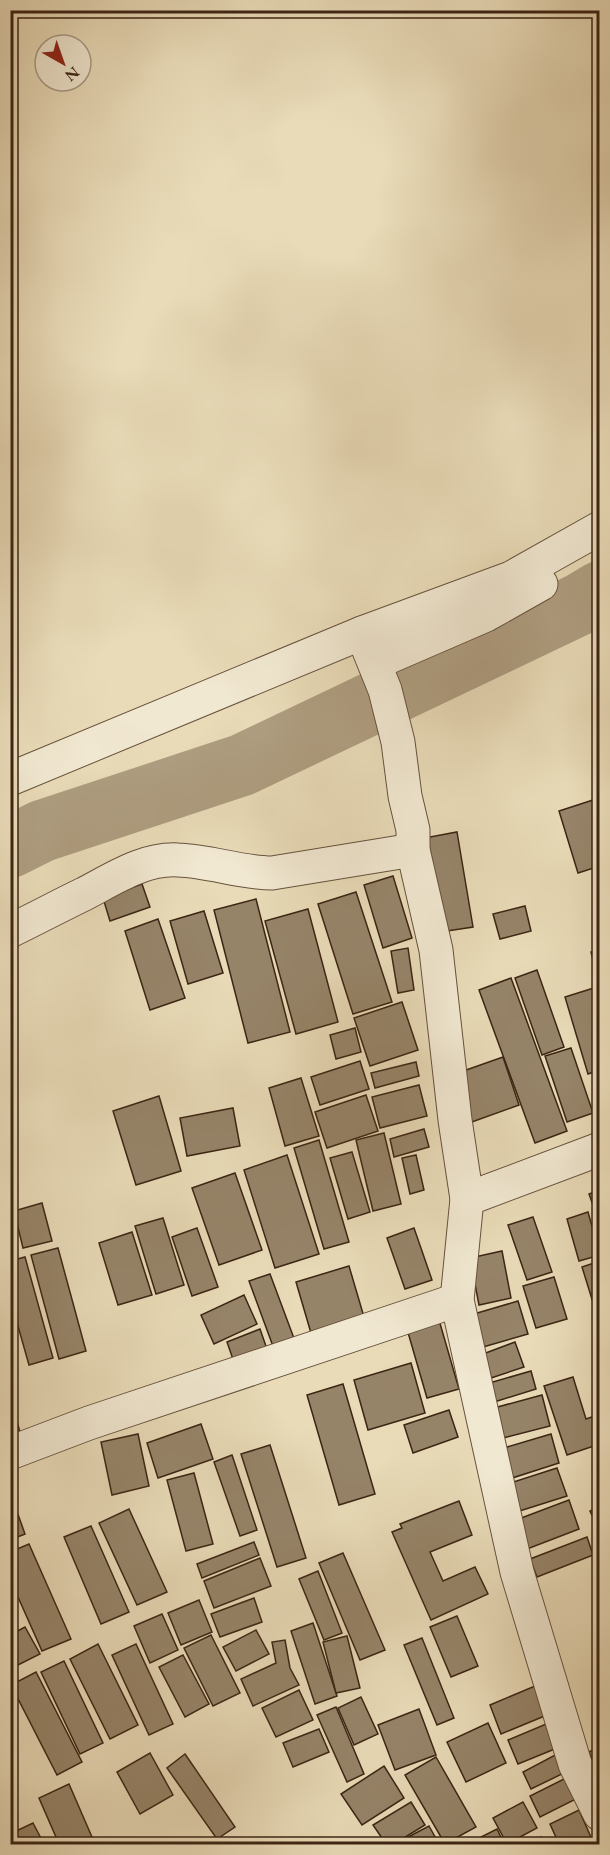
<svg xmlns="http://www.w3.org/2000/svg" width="610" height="1855" viewBox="0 0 610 1855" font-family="'EB Garamond',serif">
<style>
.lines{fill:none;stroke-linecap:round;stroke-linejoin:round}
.river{stroke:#ae9d80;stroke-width:62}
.building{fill:#968469;stroke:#3c2514;stroke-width:1.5}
.minor-casing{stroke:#67523d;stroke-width:35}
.minor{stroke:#f1e8d1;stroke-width:33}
</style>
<rect width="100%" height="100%" fill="#e9dbb8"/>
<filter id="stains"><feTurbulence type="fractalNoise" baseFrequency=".00333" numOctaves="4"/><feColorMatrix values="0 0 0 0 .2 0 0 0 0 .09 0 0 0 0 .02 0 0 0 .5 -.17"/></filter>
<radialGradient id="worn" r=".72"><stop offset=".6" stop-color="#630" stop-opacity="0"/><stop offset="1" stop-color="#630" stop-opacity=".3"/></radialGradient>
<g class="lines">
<polyline class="river" points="10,847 42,831 242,765 580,604 600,592"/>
</g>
<g class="building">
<polygon points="593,800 600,819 600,866 578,873 559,811"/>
<polygon points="457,832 473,927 434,933 419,839"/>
<polygon points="393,876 412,938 383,948 364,885"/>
<polygon points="142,884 150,907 110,921 103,898"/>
<polygon points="356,892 392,1002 353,1014 318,904"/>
<polygon points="256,899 290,1032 248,1043 214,910"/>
<polygon points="525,906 531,931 500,939 493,914"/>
<polygon points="308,909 338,1022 296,1034 265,921"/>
<polygon points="204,911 223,973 188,984 170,921"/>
<polygon points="158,919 185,998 150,1010 125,931"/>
<polygon points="408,948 414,990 398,993 391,951"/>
<polygon points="600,950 600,987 591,952"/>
<polygon points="537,970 564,1047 542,1055 515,978"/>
<polygon points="511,978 567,1131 535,1143 479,990"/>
<polygon points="597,987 600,994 600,1070 588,1074 565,997"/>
<polygon points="402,1002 418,1050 370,1066 354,1018"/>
<polygon points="355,1028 361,1052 336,1059 330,1035"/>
<polygon points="571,1048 593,1113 567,1122 545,1056"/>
<polygon points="503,1057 519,1105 469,1123 452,1075"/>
<polygon points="360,1061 369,1089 320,1105 311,1077"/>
<polygon points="416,1062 419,1076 375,1088 371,1073"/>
<polygon points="301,1078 319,1136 285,1146 269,1088"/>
<polygon points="419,1085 427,1116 380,1128 372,1097"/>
<polygon points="366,1095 378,1131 327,1148 315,1112"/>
<polygon points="159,1096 181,1171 136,1185 113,1111"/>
<polygon points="233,1108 240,1146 187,1156 180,1118"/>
<polygon points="424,1129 429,1147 394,1157 390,1139"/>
<polygon points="384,1133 401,1204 373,1211 356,1140"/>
<polygon points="319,1140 349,1242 324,1249 294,1148"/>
<polygon points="352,1152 370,1212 348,1219 330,1158"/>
<polygon points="287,1155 319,1254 275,1268 244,1170"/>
<polygon points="416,1155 424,1190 410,1194 402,1158"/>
<polygon points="235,1173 262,1250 219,1265 192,1188"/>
<polygon points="600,1190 600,1225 589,1194"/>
<polygon points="42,1203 52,1241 23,1248 14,1211"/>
<polygon points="588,1212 600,1255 579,1261 567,1219"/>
<polygon points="533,1217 552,1272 527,1280 508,1225"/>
<polygon points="163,1218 184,1285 156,1294 135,1226"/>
<polygon points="197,1228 218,1287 192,1296 172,1237"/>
<polygon points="414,1228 432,1280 405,1289 387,1238"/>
<polygon points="132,1232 152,1295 118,1305 99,1243"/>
<polygon points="58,1248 86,1351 59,1359 31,1255"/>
<polygon points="502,1251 511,1298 479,1305 470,1258"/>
<polygon points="25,1257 53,1358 29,1365 10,1298 10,1261"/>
<polygon points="600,1261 600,1325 582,1267"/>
<polygon points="349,1266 364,1317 311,1333 296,1282"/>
<polygon points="270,1274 295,1341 274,1349 249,1281"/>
<polygon points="554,1277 567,1319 536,1328 523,1286"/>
<polygon points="244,1295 257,1324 214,1344 201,1315"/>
<polygon points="518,1301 528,1334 476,1349 467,1316"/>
<polygon points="439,1320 459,1389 427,1398 407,1329"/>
<polygon points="260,1329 268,1352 235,1365 227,1342"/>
<polygon points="515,1342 524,1367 491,1378 483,1354"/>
<polygon points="411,1363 425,1413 368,1430 354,1380"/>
<polygon points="531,1371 536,1389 491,1403 486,1384"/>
<polygon points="573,1377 586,1419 600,1414 600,1444 567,1455 544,1386"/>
<polygon points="343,1384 375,1494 339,1505 307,1395"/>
<polygon points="10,1394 23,1444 10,1447"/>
<polygon points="542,1395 550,1426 499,1439 490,1409"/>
<polygon points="449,1410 458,1437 413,1453 404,1425"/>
<polygon points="201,1424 213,1459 158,1478 147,1443"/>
<polygon points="138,1434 149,1486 112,1495 101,1442"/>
<polygon points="551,1434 559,1463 506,1480 497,1450"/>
<polygon points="270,1445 306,1558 277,1567 241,1454"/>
<polygon points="232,1455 257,1530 240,1536 214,1462"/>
<polygon points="557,1468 567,1496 510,1514 501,1486"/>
<polygon points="194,1473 213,1544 186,1551 167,1480"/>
<polygon points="10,1492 25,1534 10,1540"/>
<polygon points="569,1500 579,1529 527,1549 516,1520"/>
<polygon points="459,1501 472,1535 430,1552 443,1581 475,1567 488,1594 431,1620 392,1532 402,1528 400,1524"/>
<polygon points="600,1506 600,1532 590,1511"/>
<polygon points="129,1509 167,1592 137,1605 99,1523"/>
<polygon points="91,1526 129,1612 101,1624 64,1537"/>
<polygon points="587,1537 593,1555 537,1577 530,1559"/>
<polygon points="254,1542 259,1555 202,1578 197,1564"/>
<polygon points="29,1544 71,1639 42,1651 10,1579 10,1552"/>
<polygon points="343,1553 385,1650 360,1660 319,1563"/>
<polygon points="260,1558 271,1586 214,1608 204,1581"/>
<polygon points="318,1571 342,1633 324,1640 299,1579"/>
<polygon points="254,1598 262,1622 220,1637 211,1614"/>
<polygon points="199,1600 212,1632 181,1645 168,1613"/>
<polygon points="162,1614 178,1650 150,1663 134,1626"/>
<polygon points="457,1616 478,1666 451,1677 430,1627"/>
<polygon points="313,1623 337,1696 315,1704 291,1631"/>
<polygon points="25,1627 40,1654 10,1669 10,1635"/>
<polygon points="256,1630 269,1654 236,1671 223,1647"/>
<polygon points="211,1635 240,1693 213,1706 184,1648"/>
<polygon points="347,1636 360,1688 336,1693 323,1642"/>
<polygon points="422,1638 454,1718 437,1725 404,1645"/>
<polygon points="285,1640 290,1668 299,1685 253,1706 241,1679 276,1663 272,1642"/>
<polygon points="98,1644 138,1725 110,1739 70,1659"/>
<polygon points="136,1644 173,1724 149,1735 112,1655"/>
<polygon points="183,1655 209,1704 185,1717 159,1667"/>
<polygon points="64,1661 103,1743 80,1754 41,1672"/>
<polygon points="36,1672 82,1762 57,1775 11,1685"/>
<polygon points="535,1686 547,1715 501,1734 490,1705"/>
<polygon points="299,1690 313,1720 276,1737 262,1708"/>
<polygon points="361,1697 378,1734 354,1745 338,1708"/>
<polygon points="336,1707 364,1774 347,1782 317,1715"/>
<polygon points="419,1709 436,1755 395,1770 378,1725"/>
<polygon points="551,1722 562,1746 518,1764 508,1740"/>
<polygon points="488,1723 506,1763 466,1782 447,1742"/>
<polygon points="319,1729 329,1752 293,1767 283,1743"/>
<polygon points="600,1747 600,1779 589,1752"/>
<polygon points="150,1753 173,1795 140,1814 117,1772"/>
<polygon points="559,1753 568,1771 531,1789 523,1772"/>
<polygon points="185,1754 235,1827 217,1839 167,1768"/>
<polygon points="436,1757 476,1827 445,1844 405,1775"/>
<polygon points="384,1766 404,1798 362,1825 341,1794"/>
<polygon points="566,1778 576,1799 540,1817 530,1796"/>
<polygon points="69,1784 95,1844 59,1844 39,1798"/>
<polygon points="411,1802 425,1825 394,1844 386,1844 373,1825"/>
<polygon points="523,1802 537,1828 507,1844 493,1818"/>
<polygon points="579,1810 594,1844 559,1844 550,1824"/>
<polygon points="33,1823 44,1844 10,1844 10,1834"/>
<polygon points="429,1826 439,1844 395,1844"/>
<polygon points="497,1829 504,1844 472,1844 471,1842"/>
<polygon points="541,1837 545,1844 525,1844"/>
</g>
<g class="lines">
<g class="minor-casing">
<g id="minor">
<polyline points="362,633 385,690 398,742 405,796 413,830 413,850 436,950 455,1120 467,1199"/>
<polyline points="375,663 486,615 541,584"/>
<polyline points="10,779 362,633 511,578 600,528"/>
<path d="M10 931C35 919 59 906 84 894 113 879 144 858 178 860 210 861 241 873 272 873L413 850"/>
<polyline points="600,1149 467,1199 457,1300 517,1572 575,1764 600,1814"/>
<polyline points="10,1453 89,1423 457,1300"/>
</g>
</g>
<use href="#minor" class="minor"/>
</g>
<rect width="610" height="1855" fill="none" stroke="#e9dbb8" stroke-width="36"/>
<rect x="12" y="12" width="586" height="1831" fill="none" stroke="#3c2514" stroke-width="3"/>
<rect x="18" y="18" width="574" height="1819" fill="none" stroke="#3c2514" stroke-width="1.5"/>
<g transform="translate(63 63) rotate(140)"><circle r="28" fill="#f1e8d1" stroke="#a99a85" stroke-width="1.5"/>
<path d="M0-4.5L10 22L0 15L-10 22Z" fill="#8f2418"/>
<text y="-9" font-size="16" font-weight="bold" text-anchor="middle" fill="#3c2514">N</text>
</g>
<rect width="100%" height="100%" filter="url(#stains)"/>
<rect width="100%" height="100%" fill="url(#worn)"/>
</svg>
